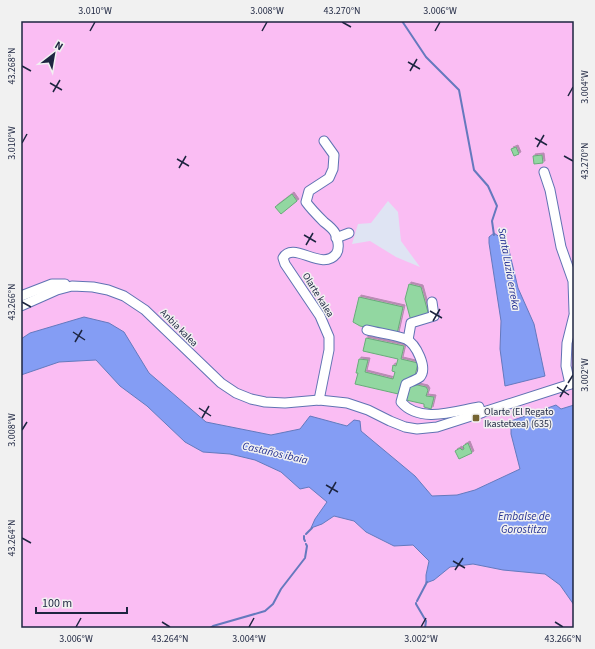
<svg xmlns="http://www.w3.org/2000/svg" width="595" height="649" viewBox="0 0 595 649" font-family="'Source Sans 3',sans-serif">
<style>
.green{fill:#fabdf3;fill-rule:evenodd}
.water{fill:#849df4;stroke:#6579be}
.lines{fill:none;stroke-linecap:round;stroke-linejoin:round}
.stream{stroke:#6579be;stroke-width:2}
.building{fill:#92d7a1;stroke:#68ac79;filter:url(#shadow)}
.minor-casing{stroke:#6073b3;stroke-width:11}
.minor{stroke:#fff;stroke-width:9}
.ticks{fill:none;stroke:#1d2540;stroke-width:1.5}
.poi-dot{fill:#756432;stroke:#f1f1f1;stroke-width:1.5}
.labels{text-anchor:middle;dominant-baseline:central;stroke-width:3;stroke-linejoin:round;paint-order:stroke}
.street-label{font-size:10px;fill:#1d2540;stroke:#f1f1f1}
.poi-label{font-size:10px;fill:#1d2540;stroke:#f1f1f1;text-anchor:start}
.water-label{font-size:11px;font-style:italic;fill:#253294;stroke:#f1f1f1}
.neatline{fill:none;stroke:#1d2540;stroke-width:1.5}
.ticks-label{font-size:10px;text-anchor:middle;fill:#1d2540}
</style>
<defs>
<filter id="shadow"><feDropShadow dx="2" dy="-2" stdDeviation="0" flood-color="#0004"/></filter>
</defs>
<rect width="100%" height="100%" fill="#dfe4f3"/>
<g class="green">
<path d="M21 21H574V405L561 409 556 405 511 421V434L520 469 475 490 457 495 432 496 415 476 360 431 336 422 271 435 206 422 149 373 124 333H30L21 339ZM388 201 398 212 401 241 420 267 396 257 370 241 352 244 358 224 371 223Z"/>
<polygon points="96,360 120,386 147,406 185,442 203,452 230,454 255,460 281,472 300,488 309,487 327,502 315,519 322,524 334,516 354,521 366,532 394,546 413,544 429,561 426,575 426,583 434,580 450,567 473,564 503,570 545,574 560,585 574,605 574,628 21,628 21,375 59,362"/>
</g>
<g class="water">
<polygon points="494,233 501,238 508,246 518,288 534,324 545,376 505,386 500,349 501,321 489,243 489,237"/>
<polygon points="84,317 109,323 124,332 149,373 206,422 271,435 300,429 310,416 347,426 354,420 360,421 361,431 415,476 432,496 457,495 475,490 520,469 511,434 511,421 556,405 561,409 574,405 574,605 560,585 545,574 503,570 473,564 450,567 434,580 426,583 426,575 429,561 413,545 394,546 366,532 354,521 334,516 322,524 311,528 315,519 327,502 309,487 300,489 281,472 255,460 230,454 203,452 185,442 147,406 120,386 96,360 59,362 21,375 21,339 30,333"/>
</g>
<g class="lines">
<g class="stream">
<polyline points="402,21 426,57 459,90 474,170 488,186 497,206 492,221 494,235"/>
<polyline points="306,534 312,528"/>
<polyline points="304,536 304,539 305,541"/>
<polyline points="417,601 427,582"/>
<polyline points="416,603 416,604 426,621 425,628"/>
<polyline points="210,628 213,626 265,611 273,604 281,589 305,558 307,546 306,544"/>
</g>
</g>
<g class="building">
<polygon points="516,147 519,154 514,156 511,149"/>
<polygon points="542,155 543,163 534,164 533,156"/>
<polygon points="292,194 297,201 281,214 275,207"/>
<polygon points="409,284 421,287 429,316 411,321 405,299"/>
<polygon points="359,297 403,307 397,334 360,326 353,322"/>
<polygon points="366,338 404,346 401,359 418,363 413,384 426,387 428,390 426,396 434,397 431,409 424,407 424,404 406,400 407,396 355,384 358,373 356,373 359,359 368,360 365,372 393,379 395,372 392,371 393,365 396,366 398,359 363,351"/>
<polygon points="468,443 472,453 459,459 455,451 460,448 462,450 464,449 463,446"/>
</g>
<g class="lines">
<g class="minor-casing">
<g id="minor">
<polyline points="544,172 550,190 561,247 573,281 574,312"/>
<polyline points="336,238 349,233"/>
<polyline points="21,296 52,284 65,284"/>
<polyline points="21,306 57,290 72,286 93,287 108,290 124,296 145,310 221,383 236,393 251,399 265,402 285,403 319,400 347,403 368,410 390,421 405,427 417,429 437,427 574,383"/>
<path d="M367 330C379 333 395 335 406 339 416 344 428 368 420 377 416 380 410 382 406 384L401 402C420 424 455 411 479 407L481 413"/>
<polyline points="408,340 411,323 434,316 432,302"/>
<polyline points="570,384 566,366 567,343 574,315"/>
<path d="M319 400 329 350V337L320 316 285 264 283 258C293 240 322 272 336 254 340 249 338 239 335 233 333 229 328 225 324 222 318 216 311 209 306 202L309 191 329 178 333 169 334 155 324 141"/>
</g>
</g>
<use href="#minor" class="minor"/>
</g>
<path class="ticks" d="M342 22 351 27M90 31 95 22M262 31 267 22M435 31 440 22M408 62 420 69M22 66 31 71M410 71 417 59M50 83 62 90M53 92 60 80M568 96 573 87M535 138 547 145M22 143 27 134M537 147 544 135M564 156 573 161M177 159 189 166M179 168 186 156M304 235 316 242M306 245 313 233M22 302 31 307M430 311 442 318M433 321 440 309M73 332 85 340M75 342 82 330M568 383 573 375M557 387 569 395M560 397 567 385M199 408 211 416M202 418 209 406M22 430 27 422M326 485 338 492M329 494 336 482M22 538 31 543M453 561 465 568M455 570 463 558M162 622 170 627M555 622 563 627M76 627 81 618M249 627 254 618M421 627 426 618"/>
<rect class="poi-dot" x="472" y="414" width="8" height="8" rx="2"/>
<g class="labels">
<g class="street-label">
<text transform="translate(318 295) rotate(58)">Olarte kalea</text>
<text transform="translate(179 328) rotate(45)">Anbia kalea</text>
</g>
<g class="poi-label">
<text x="484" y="412">Olarte (El Regato<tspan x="484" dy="12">Ikastetxea) (635)</tspan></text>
</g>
<g class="water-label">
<text transform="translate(509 269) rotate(80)">Santa Luzia erreka</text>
<text transform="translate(275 453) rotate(13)">Castaños ibaia</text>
<text x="524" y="516">Embalse de<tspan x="524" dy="13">Gorostitza</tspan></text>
</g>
</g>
<rect width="595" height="649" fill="none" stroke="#f1f1f1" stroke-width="44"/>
<g transform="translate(54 54) rotate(31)" stroke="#f1f1f1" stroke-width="3" paint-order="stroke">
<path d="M0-3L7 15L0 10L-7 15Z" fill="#1d2540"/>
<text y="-6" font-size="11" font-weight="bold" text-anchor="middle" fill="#1d2540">N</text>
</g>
<path d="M36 607v6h91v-6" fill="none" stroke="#1d2540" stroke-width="2"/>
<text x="42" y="607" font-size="12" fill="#1d2540" stroke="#f1f1f1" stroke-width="3" paint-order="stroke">100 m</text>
<rect x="22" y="22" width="551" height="605" class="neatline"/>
<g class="ticks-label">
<text x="95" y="14">3.010°W</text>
<text x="267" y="14">3.008°W</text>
<text x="342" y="14">43.270°N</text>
<text x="440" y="14">3.006°W</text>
<text transform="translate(11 66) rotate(-90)" y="4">43.268°N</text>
<text transform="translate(584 87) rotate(-90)" y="4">3.004°W</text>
<text transform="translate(11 143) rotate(-90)" y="4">3.010°W</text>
<text transform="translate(584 161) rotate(-90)" y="4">43.270°N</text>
<text transform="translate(11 302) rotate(-90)" y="4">43.266°N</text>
<text transform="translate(584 375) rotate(-90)" y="4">3.002°W</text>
<text transform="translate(11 430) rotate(-90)" y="4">3.008°W</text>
<text transform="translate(11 538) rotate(-90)" y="4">43.264°N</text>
<text x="76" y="642">3.006°W</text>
<text x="170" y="642">43.264°N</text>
<text x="249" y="642">3.004°W</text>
<text x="421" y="642">3.002°W</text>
<text x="563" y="642">43.266°N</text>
</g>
</svg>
